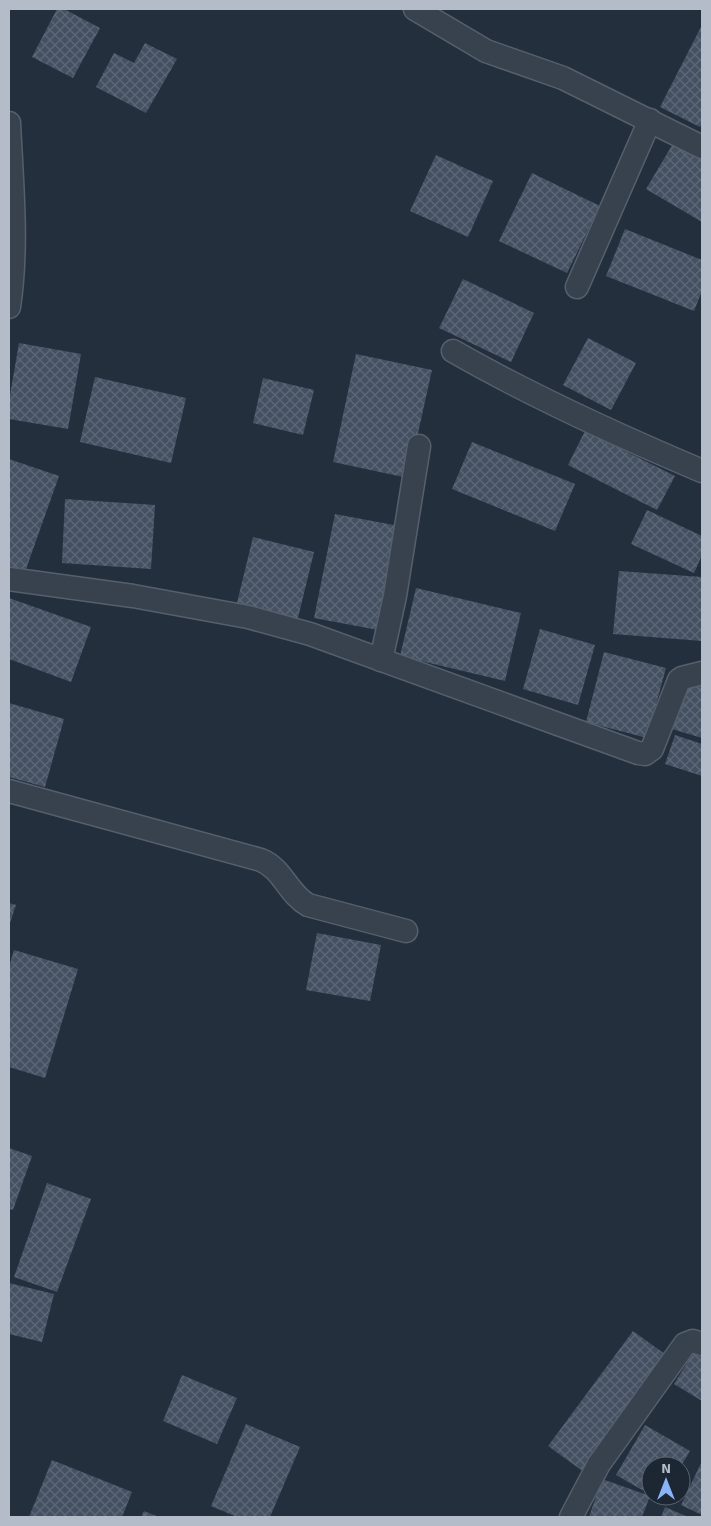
<svg xmlns="http://www.w3.org/2000/svg" width="711" height="1526" viewBox="0 0 711 1526" font-family="Signika,sans-serif">
<style>
.building{fill:url(#building-cross-hatch)}
.lines{fill:none;stroke-linecap:round;stroke-linejoin:round}
.street-casing{stroke:#565f6c;stroke-width:25}
.street{stroke:#38414e;stroke-width:22}
</style>
<defs>
<pattern id="building-cross-hatch" width="8" height="8" patternUnits="userSpaceOnUse" patternTransform="scale(1.25)"><rect width="8" height="8" fill="#455162"/><path d="M0 0l8 8M0 8l8-8" fill="none" stroke="#5d6877"/></pattern>
</defs>
<rect width="100%" height="100%" fill="#242f3e"/>
<g class="building">
<polygon points="57,9 64,9 100,28 73,78 32,57"/>
<polygon points="702,25 702,123 700,127 660,107"/>
<polygon points="145,43 177,59 146,113 96,87 114,53 134,63"/>
<polygon points="674,142 702,158 702,222 646,189"/>
<polygon points="436,155 493,181 468,237 410,211"/>
<polygon points="532,173 600,206 567,273 499,241"/>
<polygon points="625,229 702,260 702,291 694,311 606,276"/>
<polygon points="463,279 534,313 511,362 439,328"/>
<polygon points="588,338 636,363 611,410 563,385"/>
<polygon points="19,343 81,354 68,429 9,419 9,401"/>
<polygon points="356,354 432,370 408,478 333,462"/>
<polygon points="95,377 186,398 171,463 80,442"/>
<polygon points="263,378 314,390 303,435 253,423"/>
<polygon points="585,431 675,476 657,510 568,465"/>
<polygon points="472,442 575,484 555,531 452,489"/>
<polygon points="9,459 59,476 25,572 9,566"/>
<polygon points="65,499 155,505 151,569 62,563"/>
<polygon points="647,510 702,536 702,555 694,573 631,544"/>
<polygon points="335,514 399,526 378,630 314,618"/>
<polygon points="253,537 314,552 296,626 235,611"/>
<polygon points="619,571 702,577 702,641 613,634"/>
<polygon points="416,588 521,613 505,681 400,656"/>
<polygon points="9,598 91,627 71,682 9,659"/>
<polygon points="540,629 595,645 578,705 523,689"/>
<polygon points="604,652 666,668 647,738 586,722"/>
<polygon points="687,680 702,685 702,738 672,729"/>
<polygon points="9,703 64,719 45,787 9,777"/>
<polygon points="675,735 702,744 702,776 665,764"/>
<polygon points="9,903 16,905 9,926"/>
<polygon points="317,933 381,945 370,1001 306,990"/>
<polygon points="14,950 78,969 45,1078 9,1067 9,967"/>
<polygon points="9,1148 32,1156 13,1210 9,1209"/>
<polygon points="47,1183 91,1199 57,1292 14,1277"/>
<polygon points="9,1283 54,1294 42,1342 9,1334"/>
<polygon points="633,1331 669,1357 584,1472 548,1446"/>
<polygon points="695,1350 702,1354 702,1401 674,1384"/>
<polygon points="182,1375 237,1398 217,1444 163,1421"/>
<polygon points="246,1424 300,1447 270,1517 237,1517 211,1506"/>
<polygon points="645,1425 690,1451 681,1466 651,1466 651,1495 616,1475"/>
<polygon points="52,1460 132,1492 122,1517 29,1517"/>
<polygon points="702,1461 702,1515 681,1505"/>
<polygon points="602,1479 650,1496 642,1517 589,1517"/>
<polygon points="665,1507 688,1517 661,1517"/>
<polygon points="144,1511 159,1517 141,1517"/>
</g>
<g class="lines">
<g class="street-casing">
<g id="street">
<polyline points="415,9 486,51 563,78 702,147"/>
<path d="M9 123C12 184 18 247 9 307"/>
<polyline points="577,287 650,120"/>
<path d="M453 351C533 397 617 435 702 471"/>
<polyline points="9,579 133,596 248,617 310,634 638,753 645,754 652,749 679,680 682,678 702,673"/>
<polyline points="381,660 395,596 419,446"/>
<path d="M9 791 261 860C283 869 288 894 308 905L406 931"/>
<polyline points="571,1517 599,1464 685,1344 693,1341 702,1344"/>
</g>
</g>
<use href="#street" class="street"/>
</g>
<rect width="711" height="1526" fill="none" stroke="#b4bcc9" stroke-width="20"/>
<g transform="translate(666 1481)"><circle r="24" fill="#1d2633" stroke="#59626f"/>
<path d="M0-4L9 19L0 12L-9 19Z" fill="#8ab4f8"/>
<text y="-8" font-size="14" font-weight="bold" text-anchor="middle" fill="#b4bcc9">N</text>
</g>
</svg>
